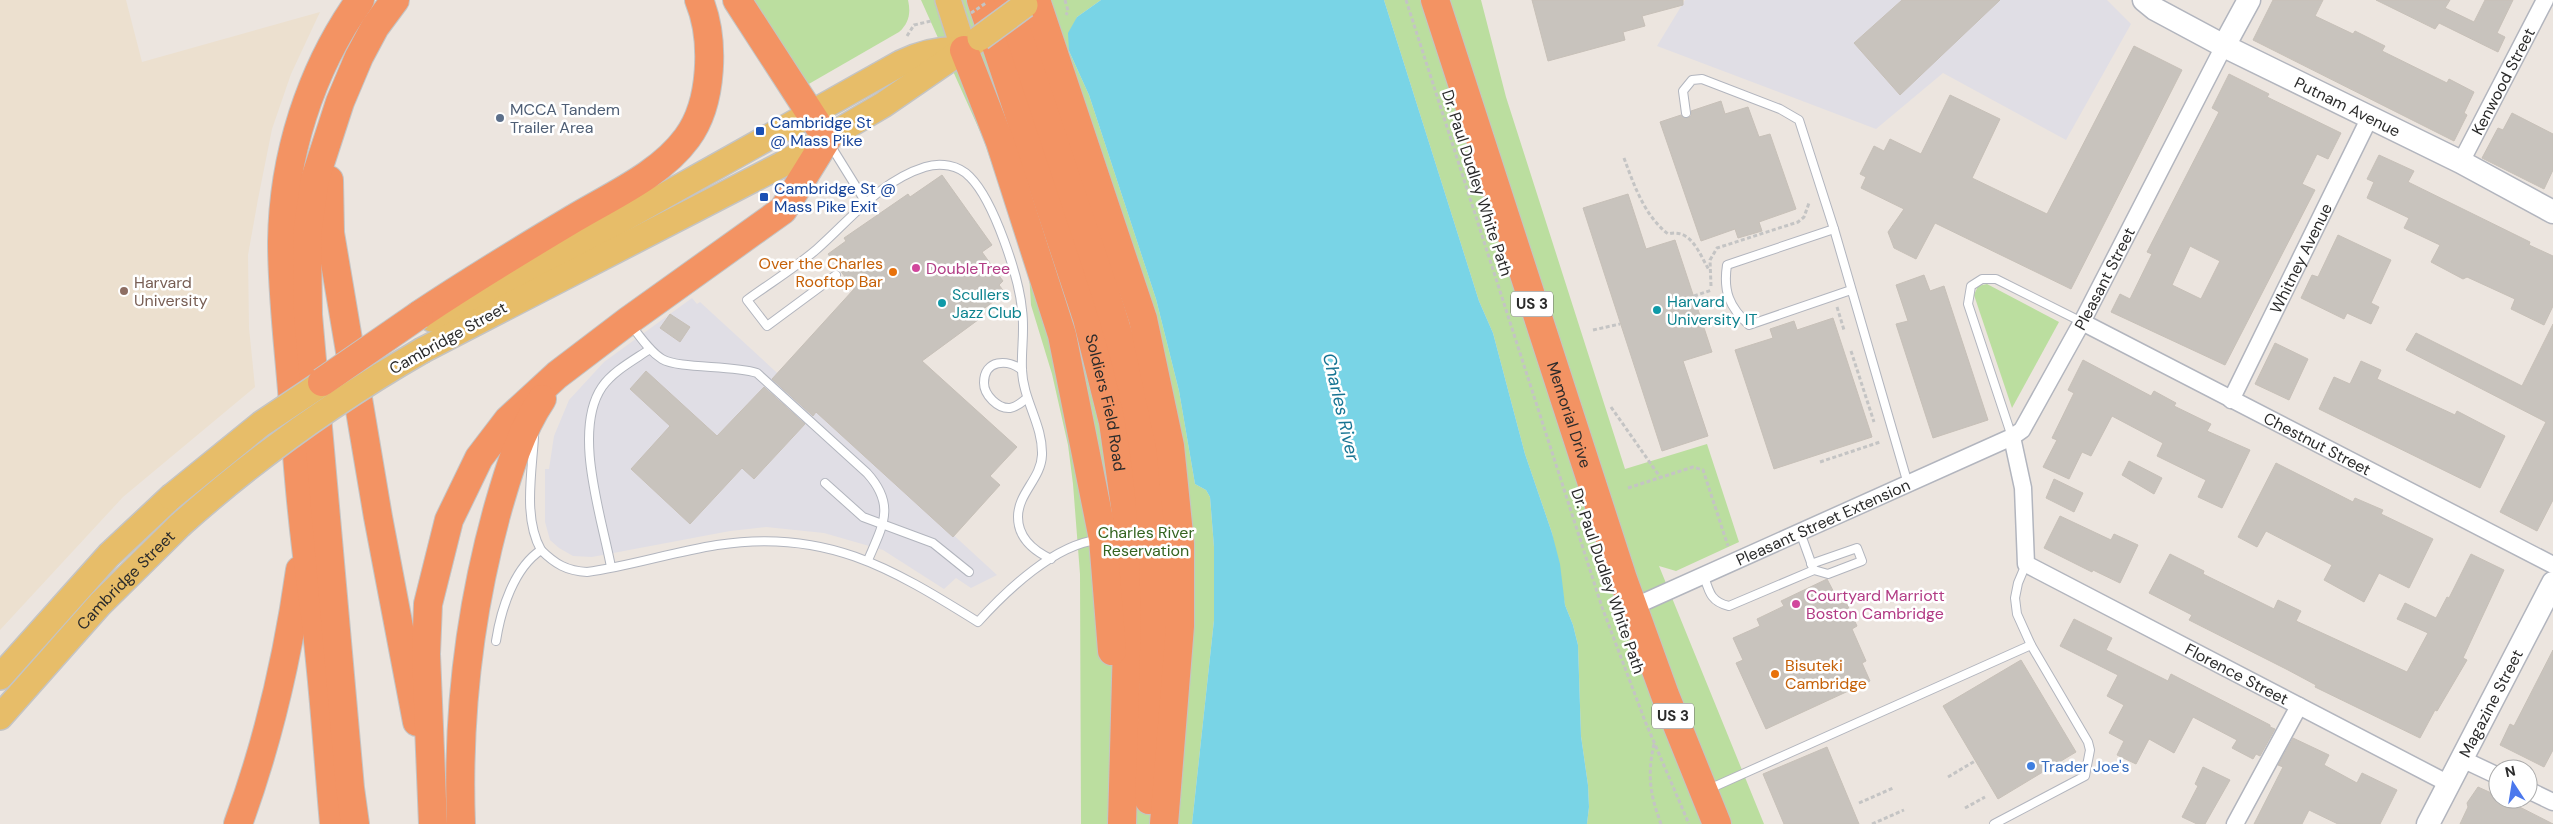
<svg xmlns="http://www.w3.org/2000/svg" width="2553" height="824" viewBox="0 0 2553 824" font-family="'DM Sans',sans-serif">
<style>
.industrial{fill:#e0dee5}
.education{fill:#ece0cf}
.green{fill:#bbde9f}
.water{fill:#79d4e6}
.building{fill:#c8c3bd;stroke:#c7c0b8;fill-rule:evenodd}
.lines{fill:none;stroke-linecap:round;stroke-linejoin:round}
.lane-casing{stroke:#b2b5be;stroke-width:10}
.street-casing{stroke:#b2b5be;stroke-width:19}
.secondary-casing{stroke:#b2b5be;stroke-width:25}
.primary-casing{stroke:#c4c4c4;stroke-width:28}
.highway-casing{stroke:#c4c4c4;stroke-width:30}
.path{stroke:#c4c4c4;stroke-width:3;stroke-dasharray:4 2.5;stroke-linecap:butt}
.lane{stroke:#fff;stroke-width:8}
.street{stroke:#fff;stroke-width:16}
.secondary{stroke:#fff;stroke-width:22}
.primary{stroke:#e7bd69;stroke-width:25}
.highway{stroke:#f39363;stroke-width:28}
.primary-bridge-casing{stroke:#c4c4c4;stroke-width:28;stroke-linecap:butt}
.highway-bridge-casing{stroke:#c4c4c4;stroke-width:30;stroke-linecap:butt}
.path-bridge{stroke:#c4c4c4;stroke-width:3;stroke-dasharray:4 2.5;stroke-linecap:butt}
.primary-bridge{stroke:#e7bd69;stroke-width:25}
.highway-bridge{stroke:#f39363;stroke-width:28}
.service-dot{fill:#5c6f8a;stroke:#fff;stroke-width:2}
.transit-dot{fill:#1a4fb4;stroke:#fff;stroke-width:2}
.hotel-dot{fill:#d1479c;stroke:#fff;stroke-width:2}
.food-dot{fill:#e8710a;stroke:#fff;stroke-width:2}
.education-dot{fill:#8d6e63;stroke:#fff;stroke-width:2}
.culture-dot{fill:#0f9aa8;stroke:#fff;stroke-width:2}
.shop-dot{fill:#3f7fe0;stroke:#fff;stroke-width:2}
.labels{text-anchor:middle;dominant-baseline:central;stroke-width:5;stroke-linejoin:round;paint-order:stroke}
.shield{fill:#fff;stroke:#6b6b6b;stroke-width:1}
.shield-label{font-size:15px;font-weight:bold;fill:#2b2b2b}
.street-label{font-size:16px;fill:#2b2b2b;stroke:#fff}
.service-label{font-size:16px;fill:#4e5e75;stroke:#fff;text-anchor:start}
.transit-label{font-size:16px;fill:#164399;stroke:#fff;text-anchor:start}
.food-label{font-size:16px;fill:#c56008;stroke:#fff;text-anchor:end}
.hotel-label{font-size:16px;fill:#b23c85;stroke:#fff;text-anchor:start}
.education-label{font-size:16px;fill:#785e54;stroke:#fff;text-anchor:start}
.culture-label{font-size:16px;fill:#0d838f;stroke:#fff;text-anchor:start}
.park-label{font-size:16px;fill:#346420;stroke:#fff}
.shop-label{font-size:16px;fill:#366cbe;stroke:#fff;text-anchor:start}
.water-label{font-size:18px;font-style:italic;fill:#177493;stroke:#fff}
</style>
<rect width="100%" height="100%" fill="#ece5df"/>
<g class="industrial">
<polygon points="1685,0 2107,0 2131,24 2066,140 1943,73 1876,129 1657,46"/>
<polygon points="692,298 697,304 700,302 997,575 971,588 956,578 944,589 883,550 824,533 766,527 730,531 592,557 573,556 559,548 550,540 545,522 545,469 549,469 554,436 569,400 604,362"/>
</g>
<polygon class="education" points="0,0 126,0 142,62 320,12 291,74 272,129 258,199 248,255 249,328 255,387 123,497 0,630"/>
<g class="green">
<path d="M751 0H908C911 13 909 23 899 32L807 85Z"/>
<polygon points="921,0 1101,0 1077,17 1069,51 1089,95 1156,299 1179,391 1195,484 1206,490 1210,497 1214,547 1214,620 1192,824 1081,824 1080,574 1073,484 1068,445 1052,374 1031,305 1029,273 983,138"/>
<polygon points="1384,0 1481,0 1506,97 1625,469 1707,444 1739,542 1676,571 1659,566 1764,824 1587,824 1589,807 1588,785 1581,736 1578,645 1573,625 1565,605 1552,533 1525,454 1493,333 1479,301"/>
<polygon points="1987,284 2059,322 2012,408 1974,295 1978,286"/>
</g>
<polygon class="water" points="1101,0 1384,0 1479,301 1493,333 1525,454 1552,533 1560,564 1565,605 1573,625 1578,645 1581,736 1588,785 1589,807 1587,824 1192,824 1214,620 1214,547 1210,497 1206,490 1195,484 1179,391 1156,299 1089,95 1069,51 1068,33 1077,17"/>
<g class="building">
<polygon points="1532,0 1683,0 1683,5 1642,16 1645,26 1623,32 1625,40 1548,61"/>
<polygon points="1902,0 2000,0 1900,95 1854,43"/>
<polygon points="2273,0 2323,0 2315,16 2353,34 2355,31 2385,46 2382,51 2447,83 2449,79 2474,92 2464,113 2467,115 2454,141 2253,40"/>
<polygon points="2376,0 2450,0 2445,8 2474,22 2485,0 2513,0 2497,33 2505,37 2498,52 2439,23 2435,29"/>
<polygon points="2134,46 2182,70 2071,289 1935,223 1916,259 1894,248 1888,232 1904,209 1861,188 1866,177 1860,174 1874,146 1884,151 1890,139 1921,154 1950,95 2000,119 1972,178 2047,214"/>
<path d="M2229 74 2269 94 2267 97 2341 133 2328 159 2317 154 2302 184 2315 190 2225 365 2111 312 2120 294 2130 299 2152 254 2147 252 2219 112 2212 108ZM2190 246 2220 261 2201 299 2172 285Z"/>
<polygon points="1721,101 1725,114 1748,107 1759,137 1770,134 1796,209 1759,222 1762,231 1738,238 1735,229 1701,241 1660,122 1681,115 1687,118 1691,116 1691,111"/>
<polygon points="2512,113 2553,134 2553,170 2544,189 2482,158 2498,128 2503,130"/>
<polygon points="2379,155 2414,171 2408,182 2530,242 2529,245 2553,256 2553,306 2544,325 2511,309 2515,299 2467,277 2463,279 2431,262 2440,245 2404,228 2409,218 2367,198 2374,182 2367,179"/>
<polygon points="942,175 992,245 982,252 1003,281 999,285 1005,293 978,313 982,317 922,361 1017,447 990,476 1000,485 953,537 816,412 813,416 772,379 854,289 828,254 846,241 844,238 908,194 910,197"/>
<polygon points="1628,194 1646,249 1675,240 1712,352 1683,361 1708,436 1662,451 1583,208"/>
<polygon points="2338,235 2391,260 2371,303 2379,307 2371,324 2347,313 2344,319 2301,298 2312,275 2318,277"/>
<polygon points="1924,275 1930,291 1944,286 1988,420 1933,438 1896,324 1908,321 1896,285"/>
<polygon points="670,314 690,327 680,342 660,328"/>
<polygon points="1833,318 1872,437 1774,469 1735,350 1773,338 1770,329 1794,321 1797,330"/>
<polygon points="2553,324 2553,500 2537,531 2500,512 2546,422 2406,350 2416,333 2522,386"/>
<polygon points="2275,343 2308,359 2289,400 2255,384"/>
<polygon points="2083,360 2151,396 2154,391 2176,403 2174,406 2211,424 2207,431 2250,450 2222,508 2198,497 2206,480 2157,456 2163,443 2112,416 2091,456 2082,452 2069,479 2043,467 2057,440 2052,438 2074,393 2068,390"/>
<polygon points="2361,361 2381,370 2377,379 2455,415 2457,411 2505,436 2480,488 2319,409 2334,377 2350,384"/>
<polygon points="646,371 717,436 764,387 805,424 754,479 742,468 690,524 631,469 670,426 630,389"/>
<polygon points="2129,461 2162,478 2154,494 2122,475"/>
<polygon points="2276,463 2353,502 2355,498 2383,510 2381,514 2433,539 2409,588 2379,573 2364,602 2324,580 2332,565 2266,531 2257,547 2238,537"/>
<polygon points="2054,479 2083,493 2074,512 2046,498"/>
<polygon points="2060,516 2111,540 2114,534 2138,545 2120,583 2093,570 2092,572 2044,548"/>
<polygon points="2170,554 2204,571 2203,574 2274,609 2278,600 2301,611 2296,621 2407,672 2428,633 2397,619 2405,603 2436,618 2447,597 2449,598 2471,554 2504,570 2463,658 2467,660 2437,711 2435,710 2420,738 2315,687 2316,685 2288,670 2189,620 2192,615 2149,593"/>
<polygon points="1827,579 1840,604 1846,602 1857,626 1852,629 1866,661 1862,663 1870,681 1766,729 1736,663 1743,660 1733,638 1760,626 1757,619 1784,606 1781,601"/>
<polygon points="2074,619 2112,638 2106,650 2168,681 2171,674 2270,725 2270,727 2275,729 2260,756 2256,754 2253,759 2232,748 2237,740 2193,717 2174,753 2149,739 2136,764 2117,755 2124,741 2109,733 2124,705 2107,696 2118,675 2060,646"/>
<polygon points="2553,650 2553,750 2544,767 2500,745 2510,724 2514,726"/>
<polygon points="2021,660 2076,752 1998,799 1943,706"/>
<polygon points="2293,738 2329,755 2324,765 2357,783 2362,773 2397,790 2380,824 2338,824 2309,810 2302,824 2254,824 2283,767 2278,765"/>
<polygon points="1827,747 1859,824 1784,824 1763,774"/>
<polygon points="2203,767 2230,780 2205,824 2197,824 2182,817 2198,786 2195,784"/>
<polygon points="2478,787 2498,796 2498,799 2504,799 2553,824 2460,824 2468,807 2467,803"/>
</g>
<g class="lines">
<g class="lane-casing">
<g id="lane">
<polyline points="1686,113 1683,91 1692,80 1702,79 1780,109 1799,120 1834,229 1908,484"/>
<polyline points="829,143 865,201"/>
<path d="M1834 229 1727 265C1723 291 1729 307 1749 325L1851 290"/>
<path d="M836 275 767 326 747 300C770 283 795 268 817 249 851 219 880 181 925 167 940 162 959 165 970 177 994 201 1019 277 1022 310 1025 330 1021 350 1022 370 1023 400 1043 425 1042 455 1041 479 1018 493 1018 517 1018 538 1034 551 1051 559"/>
<path d="M630 324C640 336 649 351 662 359 679 369 731 365 757 373L867 473C896 505 883 525 868 560"/>
<path d="M1022 370C1008 359 984 359 984 383 984 395 998 409 1010 408 1017 407 1022 402 1027 398"/>
<path d="M534 437C532 472 523 518 541 550"/>
<polyline points="2012,437 1968,304 1971,286 1982,279 1996,279 2082,322"/>
<polyline points="825,483 863,517 933,543 969,572"/>
<polyline points="1800,532 1813,568"/>
<path d="M611 567C602 518 572 431 602 387 613 371 634 360 650 349"/>
<path d="M1704 576C1709 592 1711 602 1729 606L1814 570 1828 574 1862 561 1857 548 1811 564"/>
<path d="M496 641C501 609 514 568 541 550 555 564 567 571 587 572 630 566 673 552 717 545 824 528 890 567 978 622 1006 591 1055 544 1098 540"/>
<polyline points="1709,789 2031,645"/>
<polyline points="1994,824 2085,776 2090,750 2088,742 2031,645 2017,614 2015,598 2018,583 2026,564"/>
</g>
</g>
<g class="street-casing">
<g id="street">
<path id="s1" d="M2461 162 2545 0"/>
<path id="s2" d="M2082 322 2553 565"/>
<path id="s3" d="M2231 400 2370 117"/>
<path id="s4" d="M2012 437 2023 488 2026 564 2449 784"/>
<path id="s5" d="M1633 607 2012 437 2022 430 2082 322 2224 46"/>
<polyline points="2462,759 2498,776"/>
<polyline points="2528,790 2553,802"/>
<polyline points="2235,824 2299,706"/>
</g>
</g>
<g class="secondary-casing">
<g id="secondary">
<path id="s6" d="M2144 0 2155 9 2224 46 2461 162 2553 212"/>
<polyline points="2224,46 2249,0"/>
<path id="s7" d="M2428 824 2553 583"/>
</g>
</g>
<g class="primary-casing">
<g id="primary">
<polyline points="948,0 964,50"/>
<path d="M432 319 596 234 901 63C922 53 941 48 964 50"/>
<polyline points="423,350 781,165 883,105 979,39"/>
<polyline points="0,677 109,555 171,497"/>
<path id="s8" d="M0 717 100 604 180 525"/>
</g>
</g>
<g class="highway-casing">
<g id="highway">
<path id="s9" d="M981 0 1087 318 1113 422 1126 513 1129 572 1122 824"/>
<path d="M1008 0C1033 77 1059 154 1085 231 1107 297 1130 364 1141 433 1161 555 1154 678 1149 800"/>
<polyline points="1036,0 1143,319 1170,446 1180,544 1180,626 1164,824"/>
<path id="s10" d="M1435 0 1623 579 1665 695 1717 824"/>
<polyline points="964,50 1000,142 1062,335 1103,539 1112,651"/>
<polyline points="329,180 330,233 378,517 417,722"/>
<path d="M419 315C470 281 521 250 573 219 611 196 660 175 687 138 713 103 715 39 699 0"/>
<path d="M238 824C268 742 288 656 300 570"/>
<path d="M334 824C327 747 323 669 312 592 302 525 297 458 292 390 288 341 282 292 282 242 283 157 310 70 360 0"/>
<polyline points="355,824 350,788 308,315 307,235 315,179 340,102 359,57 375,27 395,0"/>
<polyline points="433,824 426,654 428,604 449,520 479,458 508,420 557,375 628,321 783,210 827,139 737,0"/>
<path d="M461 824C457 717 469 612 498 508 509 470 520 432 542 399"/>
</g>
</g>
<g class="path">
<polyline points="1065,0 1068,11 1066,15"/>
<polyline points="1406,0 1602,607 1645,721 1689,824"/>
<polyline points="907,36 914,25 931,21"/>
<path d="M1624 158C1634 185 1644 215 1668 234 1691 228 1699 253 1709 270"/>
<polyline points="1711,286 1710,260 1717,248 1798,222 1804,217 1809,203"/>
<polyline points="1694,296 1712,290"/>
<polyline points="1837,307 1844,330"/>
<polyline points="1593,330 1620,324"/>
<polyline points="1851,351 1874,422"/>
<polyline points="1611,407 1660,477"/>
<polyline points="1820,462 1880,442"/>
<polyline points="1628,488 1693,467 1703,470 1728,546"/>
<path d="M1654 744C1647 776 1650 794 1661 824"/>
<polyline points="1948,777 1975,761"/>
<polyline points="1859,803 1893,788"/>
<polyline points="1965,808 1985,797"/>
<polyline points="1872,824 1904,810"/>
</g>
<use href="#lane" class="lane"/>
<use href="#street" class="street"/>
<use href="#secondary" class="secondary"/>
<use href="#primary" class="primary"/>
<use href="#highway" class="highway"/>
<g class="primary-bridge-casing">
<g id="primary-bridge">
<polyline points="980,38 1025,5"/>
<polyline points="171,497 261,424 339,372"/>
<path d="M180 525C255 458 336 400 423 350"/>
</g>
</g>
<g class="highway-bridge-casing">
<polyline id="highway-bridge" points="322,382 419,315"/>
</g>
<polyline class="path-bridge" points="971,13 986,3"/>
<use href="#primary-bridge" class="primary-bridge"/>
<use href="#highway-bridge" class="highway-bridge"/>
</g>
<circle class="service-dot" cx="500" cy="118" r="5"/>
<g class="transit-dot">
<rect x="755" y="126" width="10" height="10" rx="2.5"/>
<rect x="759" y="192" width="10" height="10" rx="2.5"/>
</g>
<g class="hotel-dot">
<circle cx="916" cy="268" r="5"/>
<circle cx="1796" cy="604" r="5"/>
</g>
<g class="food-dot">
<circle cx="893" cy="272" r="5"/>
<circle cx="1775" cy="674" r="5"/>
</g>
<circle class="education-dot" cx="124" cy="291" r="5"/>
<g class="culture-dot">
<circle cx="942" cy="303" r="5"/>
<circle cx="1657" cy="310" r="5"/>
</g>
<circle class="shop-dot" cx="2031" cy="766" r="5"/>
<g class="labels">
<g class="shield">
<rect x="1511" y="291.5" width="42" height="25" rx="4"/>
<rect x="1652" y="703.5" width="42" height="25" rx="4"/>
</g>
<g class="shield-label">
<text x="1532" y="304">US 3</text>
<text x="1673" y="716">US 3</text>
</g>
<g class="street-label">
<text stroke="none"><textPath href="#s1" startOffset="91">Kenwood Street</textPath></text>
<text stroke="none"><textPath href="#s6" startOffset="230">Putnam Avenue</textPath></text>
<text transform="translate(1477 183) rotate(72)">Dr. Paul Dudley White Path</text>
<text stroke="none"><textPath href="#s3" startOffset="158">Whitney Avenue</textPath></text>
<text stroke="none"><textPath href="#s5" startOffset="600">Pleasant Street</textPath></text>
<text transform="translate(448 338) rotate(-29)">Cambridge Street</text>
<text stroke="none"><textPath href="#s9" startOffset="422">Soldiers Field Road</textPath></text>
<text stroke="none"><textPath href="#s10" startOffset="436">Memorial Drive</textPath></text>
<text stroke="none"><textPath href="#s2" startOffset="265">Chestnut Street</textPath></text>
<text stroke="none"><textPath href="#s5" startOffset="208">Pleasant Street Extension</textPath></text>
<text stroke="none"><textPath href="#s8" startOffset="186">Cambridge Street</textPath></text>
<text transform="translate(1608 581) rotate(71)">Dr. Paul Dudley White Path</text>
<text stroke="none"><textPath href="#s4" startOffset="366">Florence Street</textPath></text>
<text stroke="none"><textPath href="#s7" startOffset="136">Magazine Street</textPath></text>
</g>
<g class="service-label">
<text x="510" y="109">MCCA Tandem<tspan x="510" dy="18">Trailer Area</tspan></text>
</g>
<g class="transit-label">
<text x="770" y="122">Cambridge St<tspan x="770" dy="18">@ Mass Pike</tspan></text>
<text x="774" y="188">Cambridge St @<tspan x="774" dy="18">Mass Pike Exit</tspan></text>
</g>
<g class="food-label">
<text x="883" y="263">Over the Charles<tspan x="883" dy="18">Rooftop Bar</tspan></text>
<text x="1785" y="665" text-anchor="start">Bisuteki<tspan x="1785" dy="18">Cambridge</tspan></text>
</g>
<g class="hotel-label">
<text x="926" y="268">DoubleTree</text>
<text x="1806" y="595">Courtyard Marriott<tspan x="1806" dy="18">Boston Cambridge</tspan></text>
</g>
<g class="education-label">
<text x="134" y="282">Harvard<tspan x="134" dy="18">University</tspan></text>
</g>
<g class="culture-label">
<text x="952" y="294">Scullers<tspan x="952" dy="18">Jazz Club</tspan></text>
<text x="1667" y="301">Harvard<tspan x="1667" dy="18">University IT</tspan></text>
</g>
<g class="park-label">
<text x="1146" y="532">Charles River<tspan x="1146" dy="18">Reservation</tspan></text>
</g>
<g class="shop-label">
<text x="2041" y="766">Trader Joe's</text>
</g>
<g class="water-label">
<text transform="translate(1341 407) rotate(77)">Charles River</text>
</g>
</g>
<g transform="translate(2513 784) rotate(348)"><circle r="24" fill="#ffffff" stroke="#aaaaaa"/>
<path d="M0-4L9 19L0 12L-9 19Z" fill="#4b78ed"/>
<text y="-8" font-size="14" font-weight="bold" text-anchor="middle" fill="#2b2b2b">N</text>
</g>
</svg>
